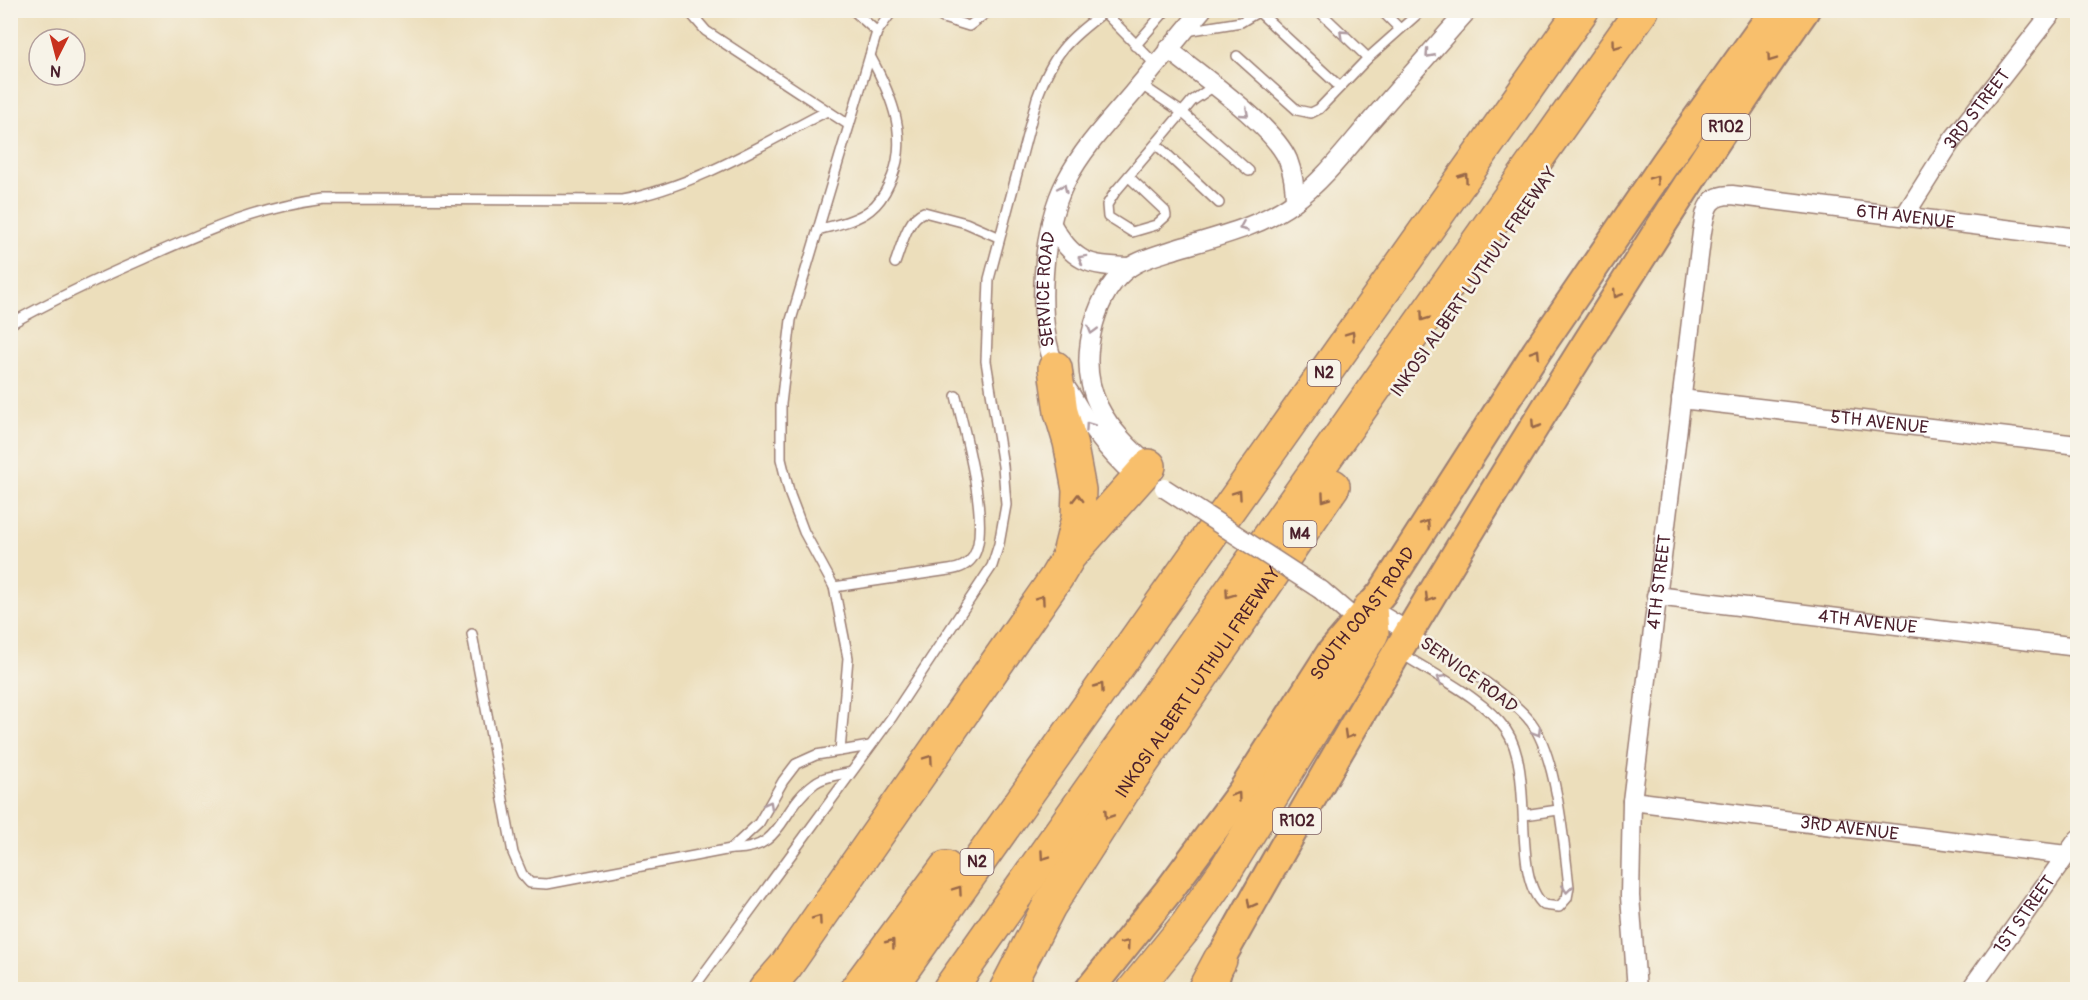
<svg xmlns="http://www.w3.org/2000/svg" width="2088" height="1000" viewBox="0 0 2088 1000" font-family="Pangolin,sans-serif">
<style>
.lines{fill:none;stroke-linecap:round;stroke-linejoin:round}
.service-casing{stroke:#9b7e73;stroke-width:12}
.minor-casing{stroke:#9b7e73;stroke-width:21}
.primary-casing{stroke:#9b7e73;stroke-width:32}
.motorway-casing{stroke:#9b7e73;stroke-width:36}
.service{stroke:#fff;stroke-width:9}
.minor{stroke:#fff;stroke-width:18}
.primary{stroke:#f8bf6c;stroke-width:28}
.motorway{stroke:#f8bf6c;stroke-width:33}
.minor-bridge-casing{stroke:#9b7e73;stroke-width:21;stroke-linecap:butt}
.minor-bridge{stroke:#fff;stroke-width:18}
.oneway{stroke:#ae9aa0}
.oneway2{stroke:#986748}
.labels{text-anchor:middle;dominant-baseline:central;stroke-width:5;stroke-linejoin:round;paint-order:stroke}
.shield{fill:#f7f3e8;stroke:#7e5f64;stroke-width:1.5}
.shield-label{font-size:16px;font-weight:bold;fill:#4a1f2b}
.street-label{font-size:18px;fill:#4a1f2b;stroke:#f7f3e8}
</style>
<rect width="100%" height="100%" fill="#f7f3e8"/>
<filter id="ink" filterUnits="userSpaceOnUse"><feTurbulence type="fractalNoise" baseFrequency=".0167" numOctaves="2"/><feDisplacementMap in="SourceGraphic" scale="12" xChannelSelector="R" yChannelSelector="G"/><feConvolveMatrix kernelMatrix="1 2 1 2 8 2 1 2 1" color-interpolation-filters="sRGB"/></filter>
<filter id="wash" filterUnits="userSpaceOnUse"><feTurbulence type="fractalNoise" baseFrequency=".008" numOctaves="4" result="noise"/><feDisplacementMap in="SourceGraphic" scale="24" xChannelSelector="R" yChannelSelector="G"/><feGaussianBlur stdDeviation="1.35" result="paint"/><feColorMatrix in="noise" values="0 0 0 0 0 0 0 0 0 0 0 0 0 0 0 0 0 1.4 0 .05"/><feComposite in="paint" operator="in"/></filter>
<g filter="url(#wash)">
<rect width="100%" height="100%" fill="#ecdebb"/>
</g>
<g filter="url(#ink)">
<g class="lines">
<g class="service-casing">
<g id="service">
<polyline points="688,10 706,31 849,125"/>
<polyline points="853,10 877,32 893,10"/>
<polyline points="932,10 943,18 969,26 990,10"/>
<polyline points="1318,10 1368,58"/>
<polyline points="1381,10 1400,29"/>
<polyline points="1259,12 1340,87"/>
<polyline points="1186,31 1241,22 1261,10"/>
<path d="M877 32 791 320 781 404V459L790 495 804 532 834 587 949 570C959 569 967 566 973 557 992 528 964 430 956 396"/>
<polyline points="1135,46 1166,10"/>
<polyline points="1237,56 1297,110 1311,113 1319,109 1368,58 1422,10"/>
<polyline points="1140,84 1183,113 1249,171"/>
<polyline points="1157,145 1219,203"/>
<polyline points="1129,177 1165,211 1166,216 1156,225 1132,232 1108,217 1107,205 1115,192 1192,101 1214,86"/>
<path d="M818 230C835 225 856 221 870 210 879 203 885 193 889 184 911 140 892 96 870 56"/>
<path d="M895 263C901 248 907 218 924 212L966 223 998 237"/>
<path d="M10 324C53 300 97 279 143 259 206 231 255 208 325 199L622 200C696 186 761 145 827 111"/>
<polyline points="834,587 848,658 840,751"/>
<path d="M472 634 513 853 522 874 530 883 547 884 731 849C784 851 779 809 815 783 824 776 839 775 851 772"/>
<path d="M1399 652C1432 674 1484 698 1506 730 1536 773 1510 876 1544 905L1559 907 1567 898 1569 887C1564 843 1557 757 1531 722 1509 694 1444 653 1412 634"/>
<polyline points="1524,815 1558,810"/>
<polyline points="731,849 759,823 783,781 796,764 816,755 870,746"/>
<path d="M692 990 892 717 992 566 999 544 1006 505 1003 466 986 361 989 279 1037 98C1054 52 1066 42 1104 12L1155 64"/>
</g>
</g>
<g class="minor-casing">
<g id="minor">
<path d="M1168 49C1199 74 1273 125 1288 160 1293 173 1295 188 1295 201"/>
<path id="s1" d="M1905 215 1951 142 2054 10"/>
<path d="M1051 223C1073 262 1087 266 1130 267"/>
<path id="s2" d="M1681 399 2078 445"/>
<path d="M1155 471C1105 428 1075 391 1094 323 1100 302 1111 280 1130 267 1143 258 1161 254 1176 249 1216 237 1260 227 1294 202 1323 181 1346 150 1369 123 1402 85 1434 48 1468 10"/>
<path id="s3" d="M1143 482C1112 458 1090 428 1071 395 1065 386 1058 377 1055 367 1035 318 1042 227 1066 181 1083 148 1109 121 1132 94 1156 66 1178 38 1202 10"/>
<polyline points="1321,590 1364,627"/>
<path id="s4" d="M1656 596 2078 647"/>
<polyline points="1367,607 1409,632"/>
<path id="s5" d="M1632 801 2066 855"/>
<path id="s6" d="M1637 990 1630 896 1632 801 1702 232C1706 210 1706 195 1732 195L2078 238"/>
<path id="s7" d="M1970 990 2078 839"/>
</g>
</g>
<g class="primary-casing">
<g id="primary">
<path d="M1214 982 1220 960C1334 755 1453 555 1578 357 1652 240 1725 124 1805 10"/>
<path id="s8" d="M1089 990 1170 889 1243 790 1330 654 1382 593 1537 351 1666 162 1775 10"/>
</g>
</g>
<g class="motorway-casing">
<g id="motorway">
<polyline points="1055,368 1061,412 1070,442 1079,490 1078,518 1069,554"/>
<polyline points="765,990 785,967 1056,578 1069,556 1149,466"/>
<polyline points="856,990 946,868"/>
<polyline points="888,990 1582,10"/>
<polyline points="949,990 1642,10"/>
<path id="s9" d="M1006 990 1049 906 1126 786 1333 486"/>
<polyline points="1134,990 1187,925 1225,871 1372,633 1370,608"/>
<polyline points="1204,990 1220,960"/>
</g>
</g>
<use href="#service" class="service"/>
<use href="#minor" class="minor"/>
<use href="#primary" class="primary"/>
<use href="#motorway" class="motorway"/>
<g class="minor-bridge-casing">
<polyline id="minor-bridge" points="1164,488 1321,590"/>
</g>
<use href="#minor-bridge" class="minor-bridge"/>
</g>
<defs><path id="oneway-chevron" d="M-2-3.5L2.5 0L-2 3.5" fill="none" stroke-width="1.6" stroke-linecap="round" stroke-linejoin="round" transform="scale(1.5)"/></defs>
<g class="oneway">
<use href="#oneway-chevron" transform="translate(1343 34) rotate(-137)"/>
<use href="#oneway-chevron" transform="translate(1429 54) rotate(132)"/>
<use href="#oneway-chevron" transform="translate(1245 113) rotate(41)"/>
<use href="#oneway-chevron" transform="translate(1063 188) rotate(-65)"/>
<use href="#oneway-chevron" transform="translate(1243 227) rotate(157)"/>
<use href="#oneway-chevron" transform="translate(1082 259) rotate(-151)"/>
<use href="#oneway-chevron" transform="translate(1092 330) rotate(106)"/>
<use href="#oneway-chevron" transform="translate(1089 426) rotate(-125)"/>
<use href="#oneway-chevron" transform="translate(1441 679) rotate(-148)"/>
<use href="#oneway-chevron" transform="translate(1537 732) rotate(59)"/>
<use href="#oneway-chevron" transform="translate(769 805) rotate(-61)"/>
<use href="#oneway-chevron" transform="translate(1567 889) rotate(96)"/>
</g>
<g class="oneway2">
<use href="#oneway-chevron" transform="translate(1616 45) rotate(126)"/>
<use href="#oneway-chevron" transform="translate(1771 58) rotate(125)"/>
<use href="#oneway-chevron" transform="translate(1464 177) rotate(-55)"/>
<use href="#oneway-chevron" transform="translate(1655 179) rotate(-55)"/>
<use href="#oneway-chevron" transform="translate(1617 294) rotate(122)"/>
<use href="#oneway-chevron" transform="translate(1424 317) rotate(125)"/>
<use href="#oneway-chevron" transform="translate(1351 335) rotate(-55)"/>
<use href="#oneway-chevron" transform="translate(1536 353) rotate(-57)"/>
<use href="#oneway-chevron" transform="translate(1535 425) rotate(123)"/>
<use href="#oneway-chevron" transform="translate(1238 494) rotate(-55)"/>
<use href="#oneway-chevron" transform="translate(1078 498) rotate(-90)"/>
<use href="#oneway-chevron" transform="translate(1325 498) rotate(125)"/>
<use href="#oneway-chevron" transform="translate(1426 524) rotate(-57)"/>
<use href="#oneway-chevron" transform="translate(1229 594) rotate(125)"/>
<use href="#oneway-chevron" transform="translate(1429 598) rotate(121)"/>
<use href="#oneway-chevron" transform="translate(1041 599) rotate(-55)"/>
<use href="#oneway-chevron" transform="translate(1100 687) rotate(-55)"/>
<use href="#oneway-chevron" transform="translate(1348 735) rotate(120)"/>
<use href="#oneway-chevron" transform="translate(929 759) rotate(-55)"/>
<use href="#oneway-chevron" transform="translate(1237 796) rotate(-54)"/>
<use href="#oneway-chevron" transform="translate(1108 815) rotate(123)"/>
<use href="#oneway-chevron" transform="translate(1044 856) rotate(125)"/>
<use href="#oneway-chevron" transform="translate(958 890) rotate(-55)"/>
<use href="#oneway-chevron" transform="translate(1251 904) rotate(119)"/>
<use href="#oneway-chevron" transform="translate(818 919) rotate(-55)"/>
<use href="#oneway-chevron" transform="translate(891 943) rotate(-53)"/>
<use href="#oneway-chevron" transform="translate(1126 944) rotate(-50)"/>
</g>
</g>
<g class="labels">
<g class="shield">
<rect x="1702" y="114" width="48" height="26" rx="4.5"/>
<rect x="1307.5" y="360" width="33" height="26" rx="4.5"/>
<rect x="1283.5" y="521" width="33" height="26" rx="4.5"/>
<rect x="1273" y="808" width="48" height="26" rx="4.5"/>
<rect x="960.5" y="849" width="33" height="26" rx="4.5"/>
</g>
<g class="shield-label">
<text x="1726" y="127">R102</text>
<text x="1324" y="373">N2</text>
<text x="1300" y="534">M4</text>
<text x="1297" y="821">R102</text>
<text x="977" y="862">N2</text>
</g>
<g class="street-label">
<text stroke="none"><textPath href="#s1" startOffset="128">3RD STREET</textPath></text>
<text stroke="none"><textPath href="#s6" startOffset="992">6TH AVENUE</textPath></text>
<text transform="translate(1474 282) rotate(-55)">INKOSI ALBERT LUTHULI FREEWAY</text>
<text stroke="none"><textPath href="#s3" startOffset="225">SERVICE ROAD</textPath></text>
<text stroke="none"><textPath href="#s2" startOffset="200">5TH AVENUE</textPath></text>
<text stroke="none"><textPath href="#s6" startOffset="410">4TH STREET</textPath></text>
<text stroke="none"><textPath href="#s8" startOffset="466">SOUTH COAST ROAD</textPath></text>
<text stroke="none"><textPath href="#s4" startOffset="213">4TH AVENUE</textPath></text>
<text transform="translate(1469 675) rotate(36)">SERVICE ROAD</text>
<text stroke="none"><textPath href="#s9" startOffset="363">INKOSI ALBERT LUTHULI FREEWAY</textPath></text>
<text stroke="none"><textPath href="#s5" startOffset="219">3RD AVENUE</textPath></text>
<text stroke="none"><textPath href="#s7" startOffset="93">1ST STREET</textPath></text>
</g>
</g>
<rect width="2088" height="1000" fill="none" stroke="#f7f3e8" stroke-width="36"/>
<g transform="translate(57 57) rotate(186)"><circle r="28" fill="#f7f3e8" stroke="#b29e9c" stroke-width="1.5"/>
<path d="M0-4.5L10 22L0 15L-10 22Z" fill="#c8321e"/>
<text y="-9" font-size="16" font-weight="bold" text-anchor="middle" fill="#4a1f2b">N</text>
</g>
</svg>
